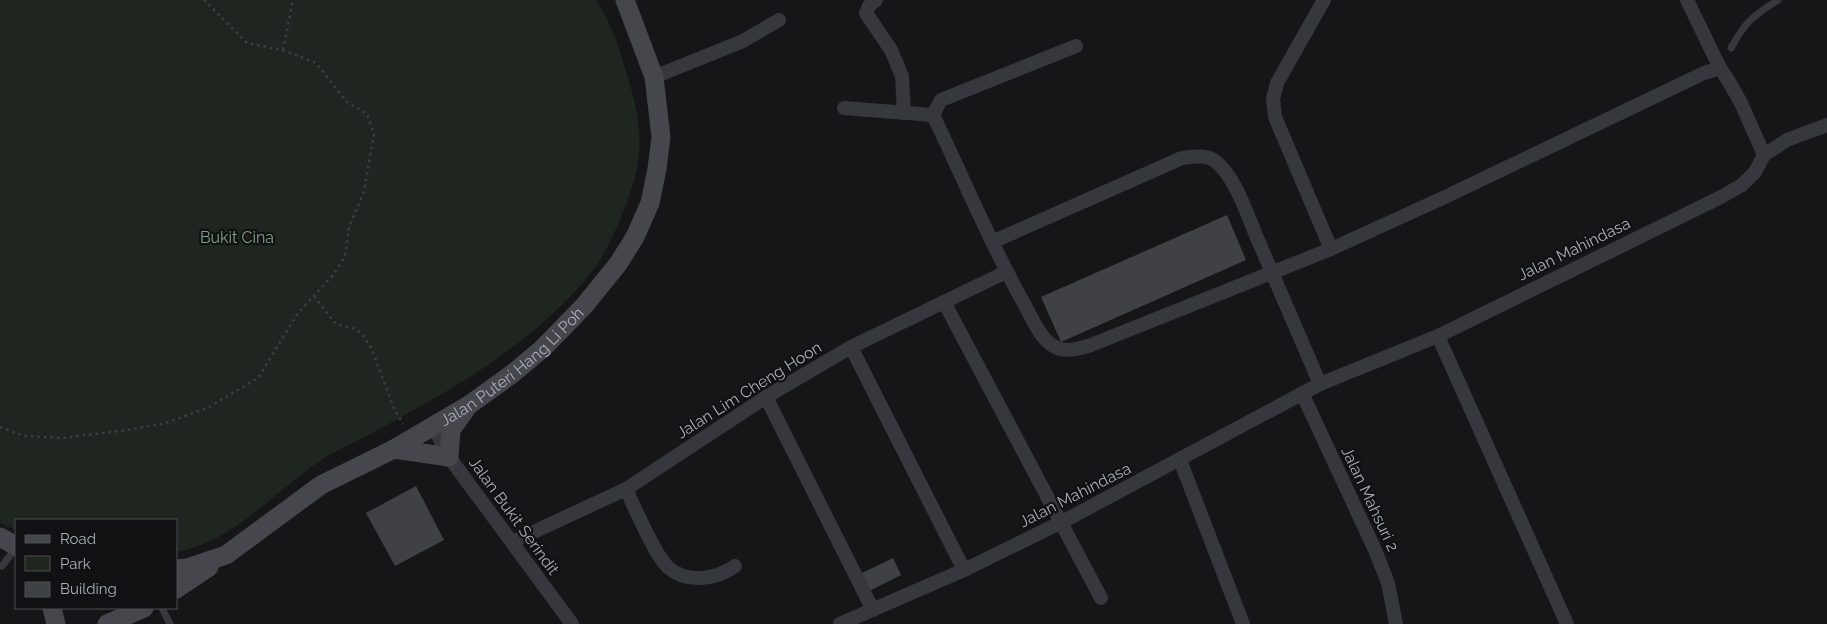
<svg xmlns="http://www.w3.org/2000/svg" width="1827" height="624" viewBox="0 0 1827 624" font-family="Raleway,sans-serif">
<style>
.green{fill:#1e261f}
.building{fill:#404145}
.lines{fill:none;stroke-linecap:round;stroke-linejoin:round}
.path{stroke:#3d3f44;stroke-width:2.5;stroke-dasharray:2.5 4;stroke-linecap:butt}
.lane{stroke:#37383d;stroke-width:7}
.street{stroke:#37383d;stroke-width:14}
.secondary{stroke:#45474d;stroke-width:19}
.labels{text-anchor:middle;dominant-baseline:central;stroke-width:4.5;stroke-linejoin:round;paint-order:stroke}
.park-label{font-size:16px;fill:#7fa381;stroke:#111113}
.street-label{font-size:16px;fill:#a8adb8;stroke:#111113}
</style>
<rect width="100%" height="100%" fill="#161618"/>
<path class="green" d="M0 0H596C614 26 621 55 630 85 645 136 642 168 621 217 613 236 604 257 591 273 536 341 459 386 383 427 365 438 344 446 326 457 277 488 235 542 176 552V520H16V530L0 523Z"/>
<g class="building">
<polygon points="1227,215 1246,260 1061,342 1041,297"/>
<polygon points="416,486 444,540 395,566 366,513"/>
<polygon points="893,558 901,575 869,591 860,574"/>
</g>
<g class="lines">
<g class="path">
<polyline points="283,50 293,0"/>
<polyline points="314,296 334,322 342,326 356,329 363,336 371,347 394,409 403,424"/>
<polyline points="0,427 24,436 63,438 127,430 166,423 209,407 258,378 298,313 333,275 345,257 349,227 364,191 374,134 367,114 347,102 316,63 283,50 247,43 204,0"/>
</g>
<g class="lane">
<path d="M1731 48C1745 22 1753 16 1778 0"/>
<polyline points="2,566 16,548"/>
<polyline points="162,608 170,624"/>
</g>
<g class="street">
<polyline points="876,0 869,6 866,13 891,50 902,76 904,113"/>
<polyline points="1324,0 1277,83 1273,99 1275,117 1331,249"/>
<polyline points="1687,0 1720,68 1728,80 1741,103 1764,155"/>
<path d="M1076 46 941 100 933 115C963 177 989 241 1022 300 1030 314 1037 332 1048 342 1061 354 1076 350 1091 345L1331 249 1445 197 1704 73 1720 68"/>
<polyline points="654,77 743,41 779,20"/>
<polyline points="844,108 933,115"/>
<path d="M992 242 1182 158C1192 157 1206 154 1215 161 1234 175 1246 211 1255 233 1277 283 1298 334 1320 384"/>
<polyline points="944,302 1101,598"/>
<polyline points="1438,336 1567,624"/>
<polyline points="851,347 964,570"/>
<polyline points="1302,393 1375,550 1388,583 1396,624"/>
<polyline points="766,397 873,610"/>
<polyline points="433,426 449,457 572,624"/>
<polyline points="1180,460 1243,624"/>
<path d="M626 489C634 506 656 558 669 568 687 584 717 579 735 566"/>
<polyline points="512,542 626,489 766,397 851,347 1006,272"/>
<polyline points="840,624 964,570 1062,522 1320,384 1438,336 1721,197 1742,185 1755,172 1764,155 1787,140 1827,125"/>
</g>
<g class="secondary">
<polyline points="394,449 449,457 451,430 466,409"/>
<polyline points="0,537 16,546"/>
<path id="s1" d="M176 569 187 568 226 555 321 485 394 449 469 405 512 374 542 349 584 306 618 264 635 237 650 203 657 169 661 137 654 77 625 0"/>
<polyline points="176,589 209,567"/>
<polyline points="52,608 56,624"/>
<polyline points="107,624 144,608"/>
</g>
</g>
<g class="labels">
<g class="park-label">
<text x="237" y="237">Bukit Cina</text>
</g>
<g class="street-label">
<text transform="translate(1574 249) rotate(-26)">Jalan Mahindasa</text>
<text stroke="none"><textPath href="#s1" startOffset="396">Jalan Puteri Hang Li Poh</textPath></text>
<text transform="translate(749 390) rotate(-32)">Jalan Lim Cheng Hoon</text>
<text transform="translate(1075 495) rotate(-27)">Jalan Mahindasa</text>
<text transform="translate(1370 499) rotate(65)">Jalan Mahsuri 2</text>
<text transform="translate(514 516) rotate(54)">Jalan Bukit Serindit</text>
</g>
</g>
<rect x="15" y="519" width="162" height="90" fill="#111113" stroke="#4d4f55"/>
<rect x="25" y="535" width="25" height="8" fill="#45474d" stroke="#4d4f55"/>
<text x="60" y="544" font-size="15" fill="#a8adb8">Road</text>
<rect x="25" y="556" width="25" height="15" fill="#1e261f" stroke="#4d4f55"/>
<text x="60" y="569" font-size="15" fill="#a8adb8">Park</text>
<rect x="25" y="582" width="25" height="15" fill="#404145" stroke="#4d4f55"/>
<text x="60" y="594" font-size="15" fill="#a8adb8">Building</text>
</svg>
